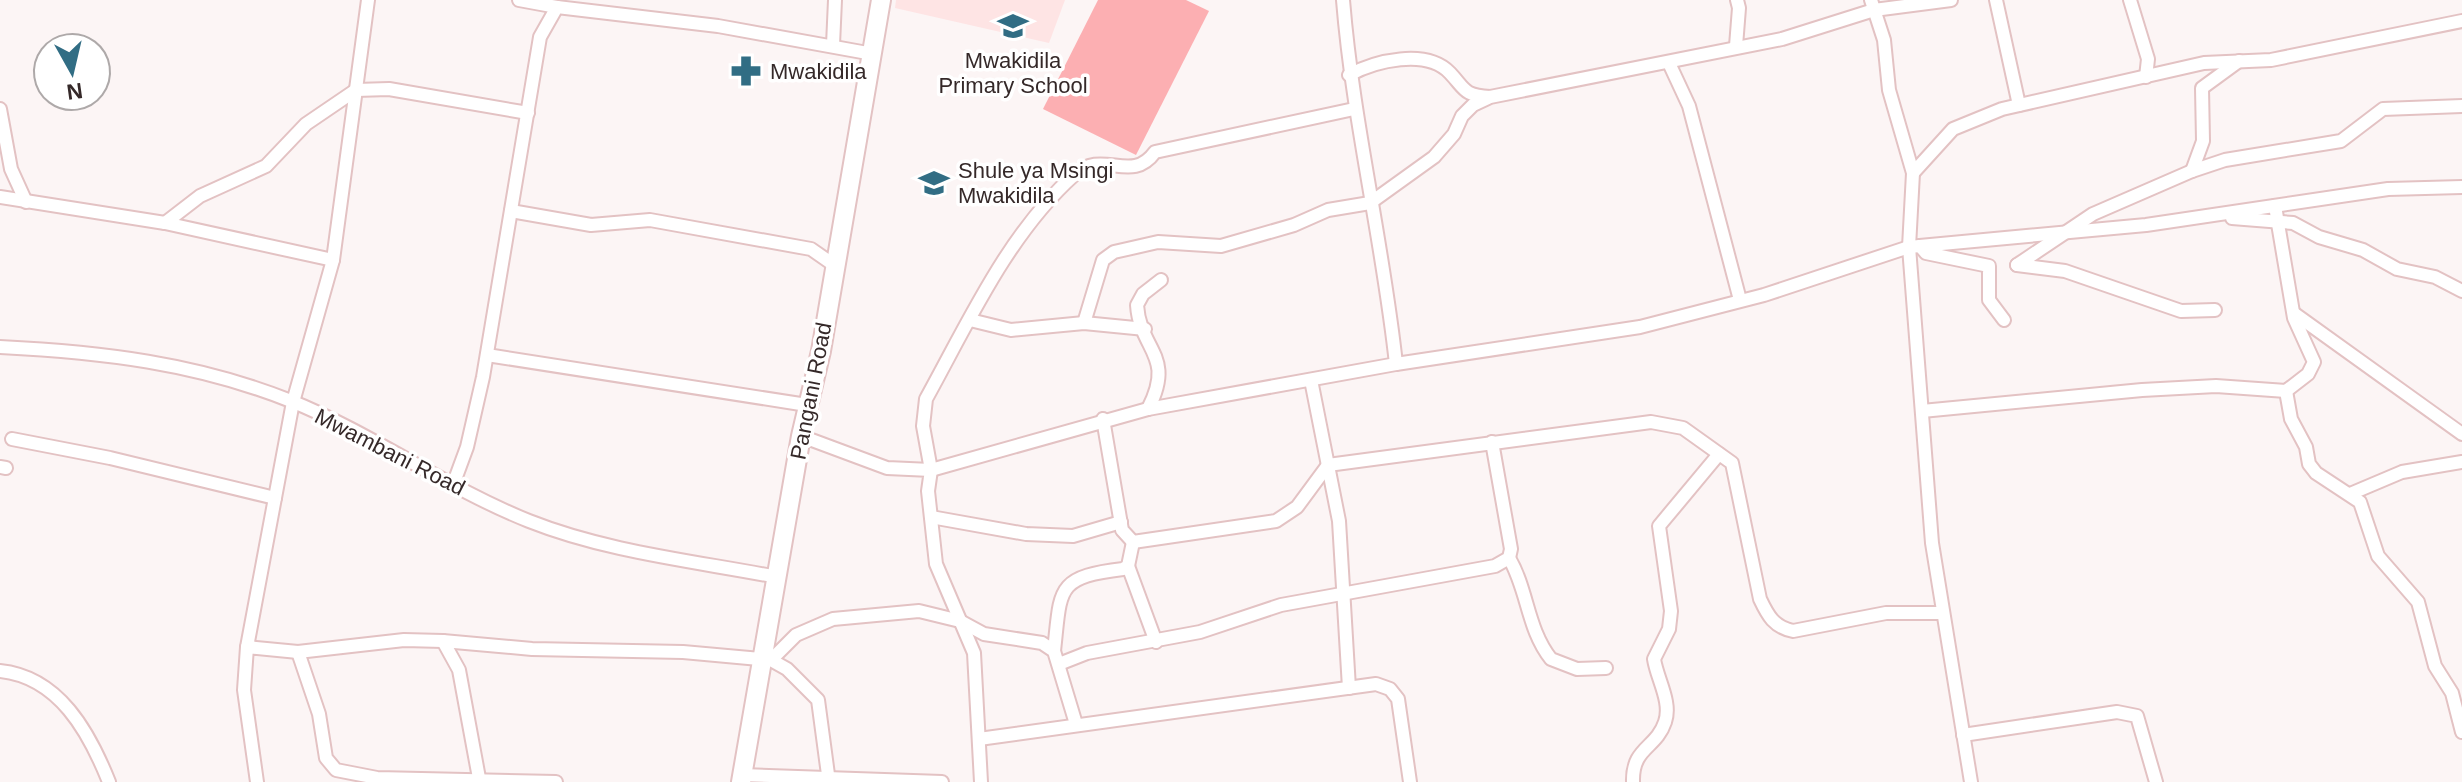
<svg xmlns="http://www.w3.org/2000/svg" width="2462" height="782" viewBox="0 0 2462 782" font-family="Helvetica,sans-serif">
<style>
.built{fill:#fee4e4}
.park{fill:#fcafb2}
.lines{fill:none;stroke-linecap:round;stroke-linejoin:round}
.minor-casing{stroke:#e3c2c3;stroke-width:16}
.secondary-casing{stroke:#e3c2c3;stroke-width:22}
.minor{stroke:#fff;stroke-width:12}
.secondary{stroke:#fff;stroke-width:18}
.labels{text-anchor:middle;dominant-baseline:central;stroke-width:7;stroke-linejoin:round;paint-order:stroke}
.poi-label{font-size:22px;fill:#352929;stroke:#fff;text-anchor:start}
.street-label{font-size:22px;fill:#352929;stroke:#fff}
</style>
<rect width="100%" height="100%" fill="#fcf5f5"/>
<polygon class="built" points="896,0 1065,0 1049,43 895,8"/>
<polygon class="park" points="1098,0 1186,0 1209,11 1136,155 1043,109"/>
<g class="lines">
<g class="minor-casing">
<g id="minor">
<polyline points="519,0 557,7"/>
<path d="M1343 0C1353 123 1383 242 1396 364"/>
<polyline points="1871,0 1884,40 1889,90 1913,173 1909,247 1932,543 1971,782"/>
<polyline points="1996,0 2019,105"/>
<polyline points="2130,0 2148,59 2146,77"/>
<polyline points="833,45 835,0"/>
<polyline points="1736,46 1739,8 1737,0"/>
<polyline points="1669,63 1689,106 1740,300"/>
<path d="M1349 75C1375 61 1426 48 1450 73 1466 90 1463 95 1490 97L1782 39 1874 10 1951 0"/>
<polyline points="0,109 11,169 26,202"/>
<path d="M1354 109 1155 152C1131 185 1103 148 1074 175 1008 234 968 323 926 399L923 426 931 470 1148 409 1396 364 1640 327 1764 295 1909 247 2146 225 2388 189 2462 187"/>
<polyline points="2192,171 2203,141 2202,88 2239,61"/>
<polyline points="1913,173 1953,129 2002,109 2204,63 2271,60 2462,21"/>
<polyline points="0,197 165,223 333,260"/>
<polyline points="511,211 591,225 650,220 811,249 834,265"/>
<polyline points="2232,218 2293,223 2319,237 2363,250 2397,269 2435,277 2462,291"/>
<polyline points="165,223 200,196 266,166 306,124 356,90 389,89 528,113"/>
<polyline points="1920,246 1926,253 1989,266 1989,300 2004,320"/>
<polyline points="2017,265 2093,214 2192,171 2225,160 2341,141 2383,109 2462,106"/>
<polyline points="2017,265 2065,271 2181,311 2215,310"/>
<polyline points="2295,314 2462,434"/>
<polyline points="970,320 1011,330 1084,323 1145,329"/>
<polyline points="1084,323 1103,260 1114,252 1158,242 1221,246 1294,225 1328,210 1370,203 1434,157 1454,134 1462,116 1473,105 1488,98"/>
<path d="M0 347C101 352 196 363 291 401 373 434 446 488 529 521 607 552 694 561 777 577"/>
<polyline points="487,355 807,405"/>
<polyline points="1311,380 1339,521 1349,688"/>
<polyline points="2286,391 2291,419 2306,447 2309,464 2316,473 2360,502 2378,556 2418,602 2435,666 2452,693 2462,732"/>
<path d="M1148 409C1176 355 1140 351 1137 305L1143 294 1161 280"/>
<polyline points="1922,411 2142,390 2216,386 2286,391 2308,374 2314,362 2294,318 2275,206"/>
<path d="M1103 419 1122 530 1133 542 1276 521 1297 507 1328 465 1651 422 1683 428 1732 463 1760 599C1768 616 1774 627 1793 631L1886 613H1943"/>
<polyline points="801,436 887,468 931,470 928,491 936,564 974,653 981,782"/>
<polyline points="12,439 110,458 275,498"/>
<polyline points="0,467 6,468"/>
<polyline points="453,485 467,447 483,377 540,37 557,7 718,26 873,54"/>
<polyline points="2350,494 2402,472 2462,462"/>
<polyline points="931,517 1026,534 1073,536 1121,522"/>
<path d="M1509 558C1528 590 1527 629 1551 659L1577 669 1606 668"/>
<polyline points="1128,566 1156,642"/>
<polyline points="443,641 459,670 479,778"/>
<polyline points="247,647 293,402 333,260 368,0"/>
<path d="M1054 651C1061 589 1055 577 1123 569L1128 566 1133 542"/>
<polyline points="298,652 319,714 326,758 336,770 377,778 556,782"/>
<polyline points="771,660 796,635 833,619 919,611 960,621 984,634 1042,643 1054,651 1076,724"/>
<polyline points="1059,664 1087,653 1200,632 1281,605 1495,566 1509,558 1511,549 1492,442"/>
<path d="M0 671C59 677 89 732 109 782"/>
<polyline points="1963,735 2117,712 2137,716 2156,782"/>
<polyline points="979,739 1376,684 1390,689 1398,699 1410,782"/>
<polyline points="742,775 942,782"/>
<polyline points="257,782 244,690 247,647 298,652 404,640 443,641 532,649 683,652 771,660 787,669 818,700 829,782"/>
<path d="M1633 782C1632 747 1656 749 1665 722 1672 702 1657 679 1654 659L1669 629 1671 611 1659 526 1719 454"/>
</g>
</g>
<g class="secondary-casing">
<polyline id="secondary" points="741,782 801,436 821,351 881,0"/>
</g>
<use href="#minor" class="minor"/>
<use href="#secondary" class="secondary"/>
</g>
<defs>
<g id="school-bare" transform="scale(2.4)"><path d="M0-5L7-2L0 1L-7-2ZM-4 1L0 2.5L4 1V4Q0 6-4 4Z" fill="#316d84" stroke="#fff" stroke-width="2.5" paint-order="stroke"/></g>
<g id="pharmacy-bare" transform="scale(2.4)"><path d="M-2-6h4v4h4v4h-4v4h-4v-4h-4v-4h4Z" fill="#316d84" stroke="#fff" stroke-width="2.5" paint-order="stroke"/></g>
</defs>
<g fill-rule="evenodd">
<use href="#school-bare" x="1013" y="26"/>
<use href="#pharmacy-bare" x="746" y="71"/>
<use href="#school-bare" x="934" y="183"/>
</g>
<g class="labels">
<g class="poi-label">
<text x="1013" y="60" text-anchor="middle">Mwakidila<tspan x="1013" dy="25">Primary School</tspan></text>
<text x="770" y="71">Mwakidila</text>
<text x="958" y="170">Shule ya Msingi<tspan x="958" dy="25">Mwakidila</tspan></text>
</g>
<g class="street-label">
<text transform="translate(811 391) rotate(-79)">Pangani Road</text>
<text transform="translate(390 452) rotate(27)">Mwambani Road</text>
</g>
</g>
<g transform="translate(72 72) rotate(172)"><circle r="38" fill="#ffffff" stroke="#aea9a9" stroke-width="2"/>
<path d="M0-6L14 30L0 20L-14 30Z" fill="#316d84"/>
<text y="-12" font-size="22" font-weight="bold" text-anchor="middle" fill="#352929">N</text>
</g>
</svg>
